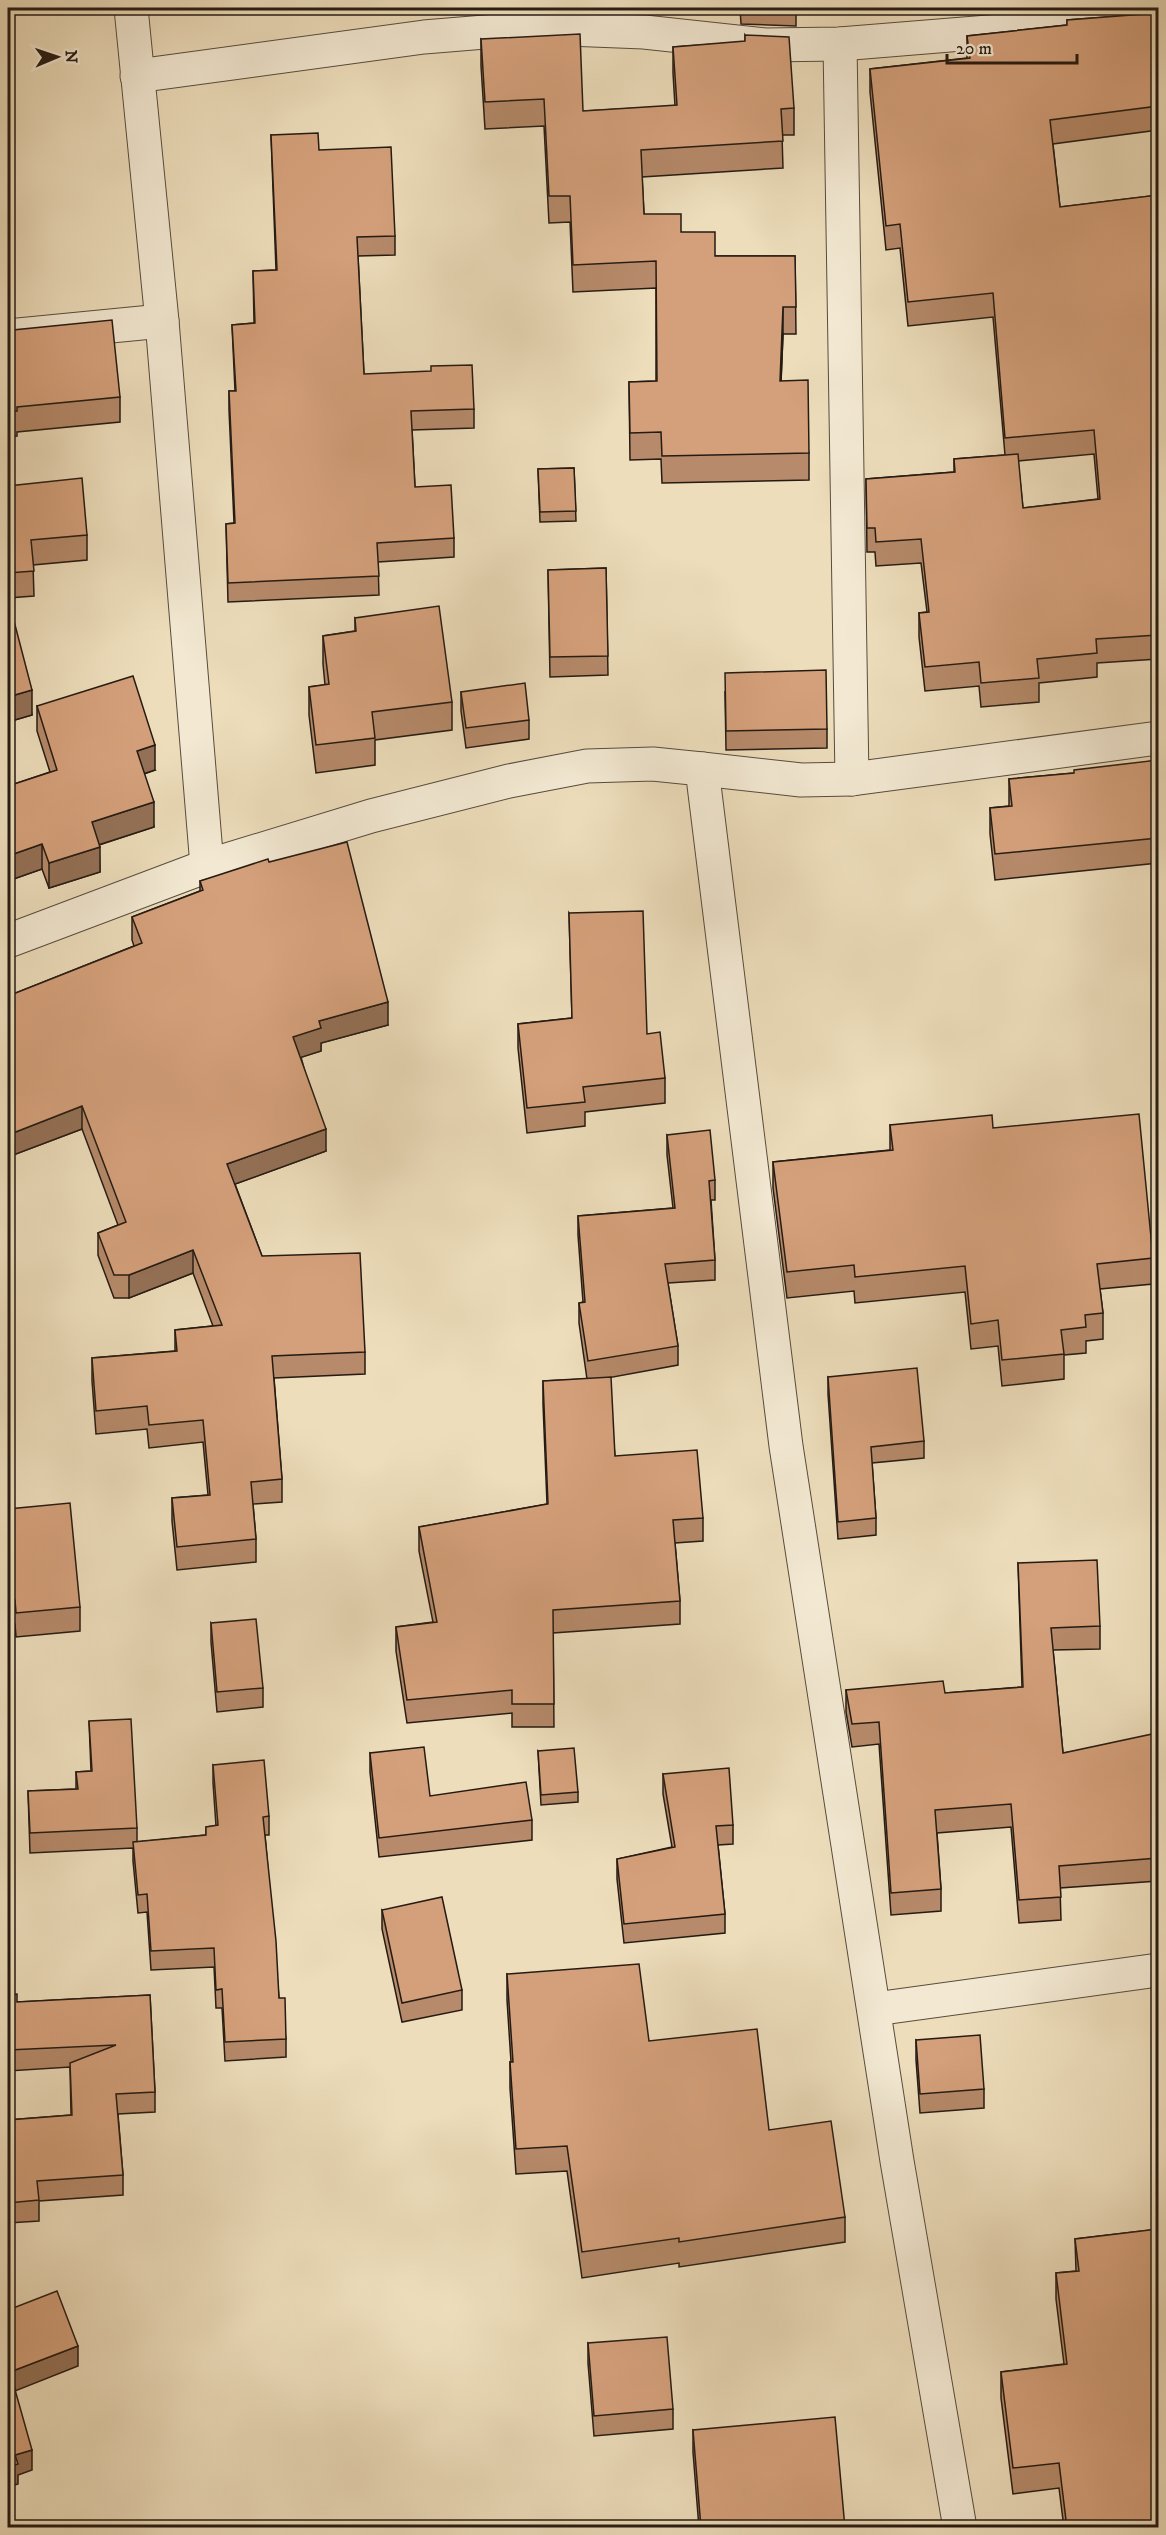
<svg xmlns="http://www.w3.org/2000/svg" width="1166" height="2535" viewBox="0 0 1166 2535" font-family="'IM FELL DW Pica',serif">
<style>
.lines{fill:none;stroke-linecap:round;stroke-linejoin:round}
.minor-casing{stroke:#574c3d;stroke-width:35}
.minor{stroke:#f3e9d3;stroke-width:33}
.wall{fill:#b68a6a;stroke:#251b13;stroke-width:1.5;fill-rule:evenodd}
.shaded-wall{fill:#947056;stroke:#251b13;stroke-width:1.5}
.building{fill:#d4a07b;stroke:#251b13;stroke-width:1.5}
</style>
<rect width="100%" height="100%" fill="#edddbb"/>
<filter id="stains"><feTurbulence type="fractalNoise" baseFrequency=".00333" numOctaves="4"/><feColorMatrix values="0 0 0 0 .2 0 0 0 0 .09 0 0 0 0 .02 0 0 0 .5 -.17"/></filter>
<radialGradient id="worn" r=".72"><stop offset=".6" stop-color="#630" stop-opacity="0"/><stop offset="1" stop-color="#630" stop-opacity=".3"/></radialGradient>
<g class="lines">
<g class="minor-casing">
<g id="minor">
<polyline points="131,8 162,321 207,866"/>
<polyline points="840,44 852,779"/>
<polyline points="137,76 424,37 497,31 567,29 644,32 765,45 840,44 1158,18"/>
<polyline points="8,336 162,321"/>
<polyline points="702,769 801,780 852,779 1158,738"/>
<polyline points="8,941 207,866 371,816 509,781 587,766 653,764 702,769 786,1446 897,2161 960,2528"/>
<polyline points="875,2009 1158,1970"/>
</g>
</g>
<use href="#minor" class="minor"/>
</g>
<g class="wall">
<polygon points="740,8 806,8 796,8 796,26 741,24"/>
<path d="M1158 13V130L1053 144 1060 207 1158 195V659L1097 663V677L1039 683V702L981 707 979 686 925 691 919 637V613L927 612 921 563 876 566 875 552H867L866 479 954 472V459L1005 455 993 317 908 326 900 248 886 250 870 92V69L967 58V36L1067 25V20ZM1094 454 1098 499 1023 508 1018 461Z"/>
<polygon points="745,35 794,108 794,135 782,135 783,168 642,177 644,214 681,232 715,256 795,256 796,334 783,334 781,381 809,453 809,480 662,483 661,459 630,460 629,382 656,381 656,288 573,292 570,222 549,223 544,126 485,129 481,66 481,39 583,111 675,106 673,73 673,47 745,42"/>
<polygon points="271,135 319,150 395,236 395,255 358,256 364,374 474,409 474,428 412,430 415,487 454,538 454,557 378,562 379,595 228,602 226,524 234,523 229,410 229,391 235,391 232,325 254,323 253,271 276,270"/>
<polygon points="13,330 120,397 120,422 17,432 17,436 8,437 8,344 13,343"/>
<polygon points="574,468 576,521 540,522 538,469"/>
<polygon points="8,486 87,535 87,560 33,565 34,596 8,598 32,715 8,722"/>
<polygon points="606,568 608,675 550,677 548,570"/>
<polygon points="355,618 452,702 452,730 375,740 375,765 316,773 309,715 309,687 325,685 323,664 323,636 355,631"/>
<polygon points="461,692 529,720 529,739 466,748 461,711"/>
<polygon points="725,692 827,729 827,748 726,750"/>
<polygon points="37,706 155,770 144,774 154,827 99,845 100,872 49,888 42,869 8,881 8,786 50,772 37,731"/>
<polygon points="1158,760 1158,863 995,880 990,834 990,808 1009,806 1009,779 1074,773"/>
<polygon points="269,862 388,1025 321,1043 321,1051 301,1057 326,1151 235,1184 262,1256 365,1352 365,1374 274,1378 282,1479 282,1502 253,1504 256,1539 256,1562 177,1570 172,1521 172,1498 208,1495 203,1442 149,1448 147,1429 96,1434 92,1381 92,1358 175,1351 175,1330 213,1326 193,1273 129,1298 114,1298 98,1255 98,1233 118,1225 82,1129 8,1157 8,996 134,946 132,940 132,917 200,891 200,881"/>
<polygon points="569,913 647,1034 665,1078 665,1103 585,1112 585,1126 527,1133 518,1048 518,1024 572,1018"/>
<polygon points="890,1125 993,1128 1153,1258 1153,1284 1100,1289 1103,1313 1103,1339 1086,1341 1086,1353 1064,1355 1064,1379 1002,1386 998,1346 971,1349 965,1292 855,1303 854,1291 787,1298 773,1188 773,1162 890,1150"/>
<polygon points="667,1135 715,1180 715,1200 711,1200 715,1260 715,1280 668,1283 678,1346 678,1365 607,1378 615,1456 703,1518 703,1541 675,1543 680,1601 680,1624 553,1633 554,1727 512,1727 512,1713 407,1723 396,1651 396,1627 433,1622 419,1551 419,1527 547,1504 543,1404 543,1381 587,1379 579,1323 579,1303 583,1302 578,1235 578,1216 673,1208 667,1155"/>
<polygon points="828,1377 924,1441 924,1458 872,1463 876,1518 876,1535 838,1539 828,1394"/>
<polygon points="8,1509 80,1607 80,1631 16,1637 15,1624 8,1625"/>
<polygon points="1018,1563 1100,1626 1100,1649 1053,1650 1063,1753 1158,1739 1158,1881 1060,1888 1061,1920 1019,1923 1011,1827 937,1833 941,1889 941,1911 891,1915 879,1744 852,1747 846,1712 846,1690 945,1693 1022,1687"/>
<polygon points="211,1623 263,1688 263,1707 217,1712 211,1642"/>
<polygon points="89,1721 137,1828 137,1842 206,1835 206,1827 216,1826 213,1783 213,1765 269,1816 269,1835 265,1835 279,1998 286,2039 286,2057 225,2061 222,2008 216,2008 214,1967 151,1970 147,1912 138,1913 133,1861 133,1848 30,1853 28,1791 76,1789 76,1772 91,1771"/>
<polygon points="538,1751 578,1792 578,1802 541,1805"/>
<polygon points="370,1753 430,1796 532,1820 532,1840 379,1857 370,1772"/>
<polygon points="663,1774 733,1825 733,1844 718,1845 725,1914 725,1933 624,1943 617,1879 617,1859 672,1847 663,1794"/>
<polygon points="382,1910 462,1990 462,2010 402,2022 382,1929"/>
<polygon points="507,1974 649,2041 769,2130 845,2217 845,2242 679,2267 679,2263 582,2278 567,2171 516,2174 510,2088 510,2062 511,2062 507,2000"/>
<polygon points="8,1995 17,2002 150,1995 155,2092 155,2112 118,2114 123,2175 123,2195 39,2201 39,2221 8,2223 8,2120 71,2115 70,2067 8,2071"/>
<polygon points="916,2040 984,2089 984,2108 920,2113 916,2060"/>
<polygon points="1158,2229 1158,2439 1157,2439 1158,2528 1064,2528 1059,2488 1013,2494 1001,2398 1001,2372 1064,2364 1056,2299 1056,2273 1076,2271 1075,2239"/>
<polygon points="588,2343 673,2409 673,2429 594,2436 588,2363"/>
<polygon points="693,2430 845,2528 699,2528 693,2452"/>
</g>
<g class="shaded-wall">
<polygon points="783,307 783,334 780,408 780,381"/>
<polygon points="32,690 32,715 8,722 8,697"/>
<polygon points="155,745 155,770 137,776 137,751"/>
<polygon points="154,802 154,827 92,847 92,822"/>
<polygon points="42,844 42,869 8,881 8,856"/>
<polygon points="100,847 100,872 49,888 49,863"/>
<polygon points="388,1002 388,1025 321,1043 321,1051 293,1060 293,1037 319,1021"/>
<polygon points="82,1106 82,1129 8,1157 8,1135"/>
<polygon points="326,1129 326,1151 227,1187 227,1164"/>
<polygon points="193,1250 193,1273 129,1298 129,1275"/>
<polygon points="78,2346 78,2366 10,2393 10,2372"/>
<polygon points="32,2450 32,2470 18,2475 18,2484 8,2487 8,2467 15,2455"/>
</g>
<g class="building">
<polygon points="1158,13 1158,106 1050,120 1060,207 1158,195 1158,635 1096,639 1097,653 1037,659 1039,678 981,683 979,662 925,667 919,613 929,612 921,539 876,542 875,528 867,528 866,479 955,472 954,459 1018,454 1023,508 1100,499 1094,430 1005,438 993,293 908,302 900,224 886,226 870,69 970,58 967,36 1067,25 1067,20"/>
<polygon points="580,34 583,111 677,105 673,47 745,41 745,35 789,37 794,108 781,109 783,141 641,150 644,214 681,214 681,232 715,232 715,256 795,256 796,307 783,307 780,381 808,380 809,453 662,456 661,432 630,433 629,382 657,381 656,261 573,265 570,196 549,196 544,99 485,102 481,39"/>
<polygon points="318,133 319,150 391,147 395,236 357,237 364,374 431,371 431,366 472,365 474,409 411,411 415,487 451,485 454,538 377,543 379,576 228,583 226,524 235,523 229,391 236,391 232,325 255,323 253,271 277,270 271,135"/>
<polygon points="112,320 120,397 17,407 17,411 8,412 8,344 14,343 13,330"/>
<polygon points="574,468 576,511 540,512 538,469"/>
<polygon points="82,478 87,535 31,540 34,571 8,573 8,486"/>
<polygon points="606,568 608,656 550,657 548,570"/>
<polygon points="8,598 32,690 8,697"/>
<polygon points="439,606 452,702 372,712 375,738 316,745 309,687 329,684 323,636 356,631 355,618"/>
<polygon points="826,670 827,729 726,731 725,673"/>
<polygon points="133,676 155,745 137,751 154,802 92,822 100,847 49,863 42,844 8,856 8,786 57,770 37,706"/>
<polygon points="525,683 529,720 466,728 461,692"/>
<polygon points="1158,760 1158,838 995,854 990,808 1012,806 1009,779 1074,773 1074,770"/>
<polygon points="347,842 388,1002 319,1021 321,1028 293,1037 326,1129 227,1164 262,1256 360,1253 365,1352 272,1356 282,1479 251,1482 256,1539 177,1547 172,1498 210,1495 203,1420 149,1425 147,1406 96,1411 92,1358 177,1351 175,1330 222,1325 193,1250 129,1275 114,1275 98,1233 126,1222 82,1106 8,1135 8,996 142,943 132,917 203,890 200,881 268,859 269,862"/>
<polygon points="643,911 647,1034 660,1032 665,1078 583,1087 585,1102 527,1108 518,1024 572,1018 569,913"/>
<polygon points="1139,1114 1153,1258 1097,1264 1103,1313 1085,1315 1086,1327 1061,1330 1064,1354 1002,1360 998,1320 971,1324 965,1266 855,1277 854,1265 787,1272 773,1162 893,1150 890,1125 992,1115 993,1128"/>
<polygon points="710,1130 715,1180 709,1181 715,1260 665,1264 678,1346 588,1361 579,1303 585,1302 578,1216 675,1208 667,1135"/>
<polygon points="917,1368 924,1441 871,1447 876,1518 838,1522 828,1377"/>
<polygon points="611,1377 615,1456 697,1450 703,1518 673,1520 680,1601 553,1610 554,1704 512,1704 512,1690 407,1700 396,1627 437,1622 419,1527 548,1504 543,1381"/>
<polygon points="70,1503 80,1607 16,1613 15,1600 8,1600 8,1509"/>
<polygon points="1097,1560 1100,1626 1051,1628 1063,1753 1157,1733 1158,1739 1158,1858 1059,1866 1061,1897 1019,1900 1011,1804 935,1810 941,1889 891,1893 879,1722 852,1724 846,1690 943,1681 945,1693 1023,1687 1018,1563"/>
<polygon points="256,1619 263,1688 217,1692 211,1623"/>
<polygon points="131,1719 137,1828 30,1833 28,1791 78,1789 76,1772 92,1771 89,1721"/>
<polygon points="424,1747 430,1796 526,1782 532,1820 379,1838 370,1753"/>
<polygon points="574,1748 578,1792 541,1795 538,1751"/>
<polygon points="264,1760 269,1816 263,1817 276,1941 279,1998 285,1998 286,2039 225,2042 222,1989 216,1990 214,1948 151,1951 147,1894 138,1895 133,1842 206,1835 206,1827 218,1825 213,1765"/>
<polygon points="729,1768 733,1825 716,1826 725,1914 624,1924 617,1859 675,1847 663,1774"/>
<polygon points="442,1897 462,1990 402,2003 382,1910"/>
<polygon points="639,1964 649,2041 757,2029 769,2130 831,2121 845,2217 679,2242 679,2238 582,2252 567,2146 516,2149 510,2062 513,2062 507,1974"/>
<polygon points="17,1994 17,2002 150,1995 155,2092 116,2094 123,2175 37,2181 39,2200 8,2203 8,2120 72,2115 70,2063 116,2045 8,2050 8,1995"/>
<polygon points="980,2035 984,2089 920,2094 916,2040"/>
<polygon points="1158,2229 1158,2413 1154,2414 1158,2452 1158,2528 1067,2528 1059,2463 1013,2468 1001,2372 1067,2364 1056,2273 1079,2271 1075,2239"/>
<polygon points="57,2291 78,2346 10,2372 32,2450 15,2455 18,2464 8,2467 8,2310"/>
<polygon points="667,2337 673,2409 594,2416 588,2343"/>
<polygon points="835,2417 845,2528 701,2528 693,2430"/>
</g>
<rect width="1166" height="2535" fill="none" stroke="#edddbb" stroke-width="30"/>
<rect x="9" y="9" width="1148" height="2517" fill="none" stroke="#251b13" stroke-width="3"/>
<rect x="15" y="15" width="1136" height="2505" fill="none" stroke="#251b13" stroke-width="1.5"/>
<g transform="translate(57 57) rotate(88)" stroke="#f3e9d3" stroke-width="4.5" paint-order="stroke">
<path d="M0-4.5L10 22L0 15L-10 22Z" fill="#251b13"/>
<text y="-9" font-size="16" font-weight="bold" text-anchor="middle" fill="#251b13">N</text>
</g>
<path d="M947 54v9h130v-9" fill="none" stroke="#251b13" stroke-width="3"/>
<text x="956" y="54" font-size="18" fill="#251b13" stroke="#f3e9d3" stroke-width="4.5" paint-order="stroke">20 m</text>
<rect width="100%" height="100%" filter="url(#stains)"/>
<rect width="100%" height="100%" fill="url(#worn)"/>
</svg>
